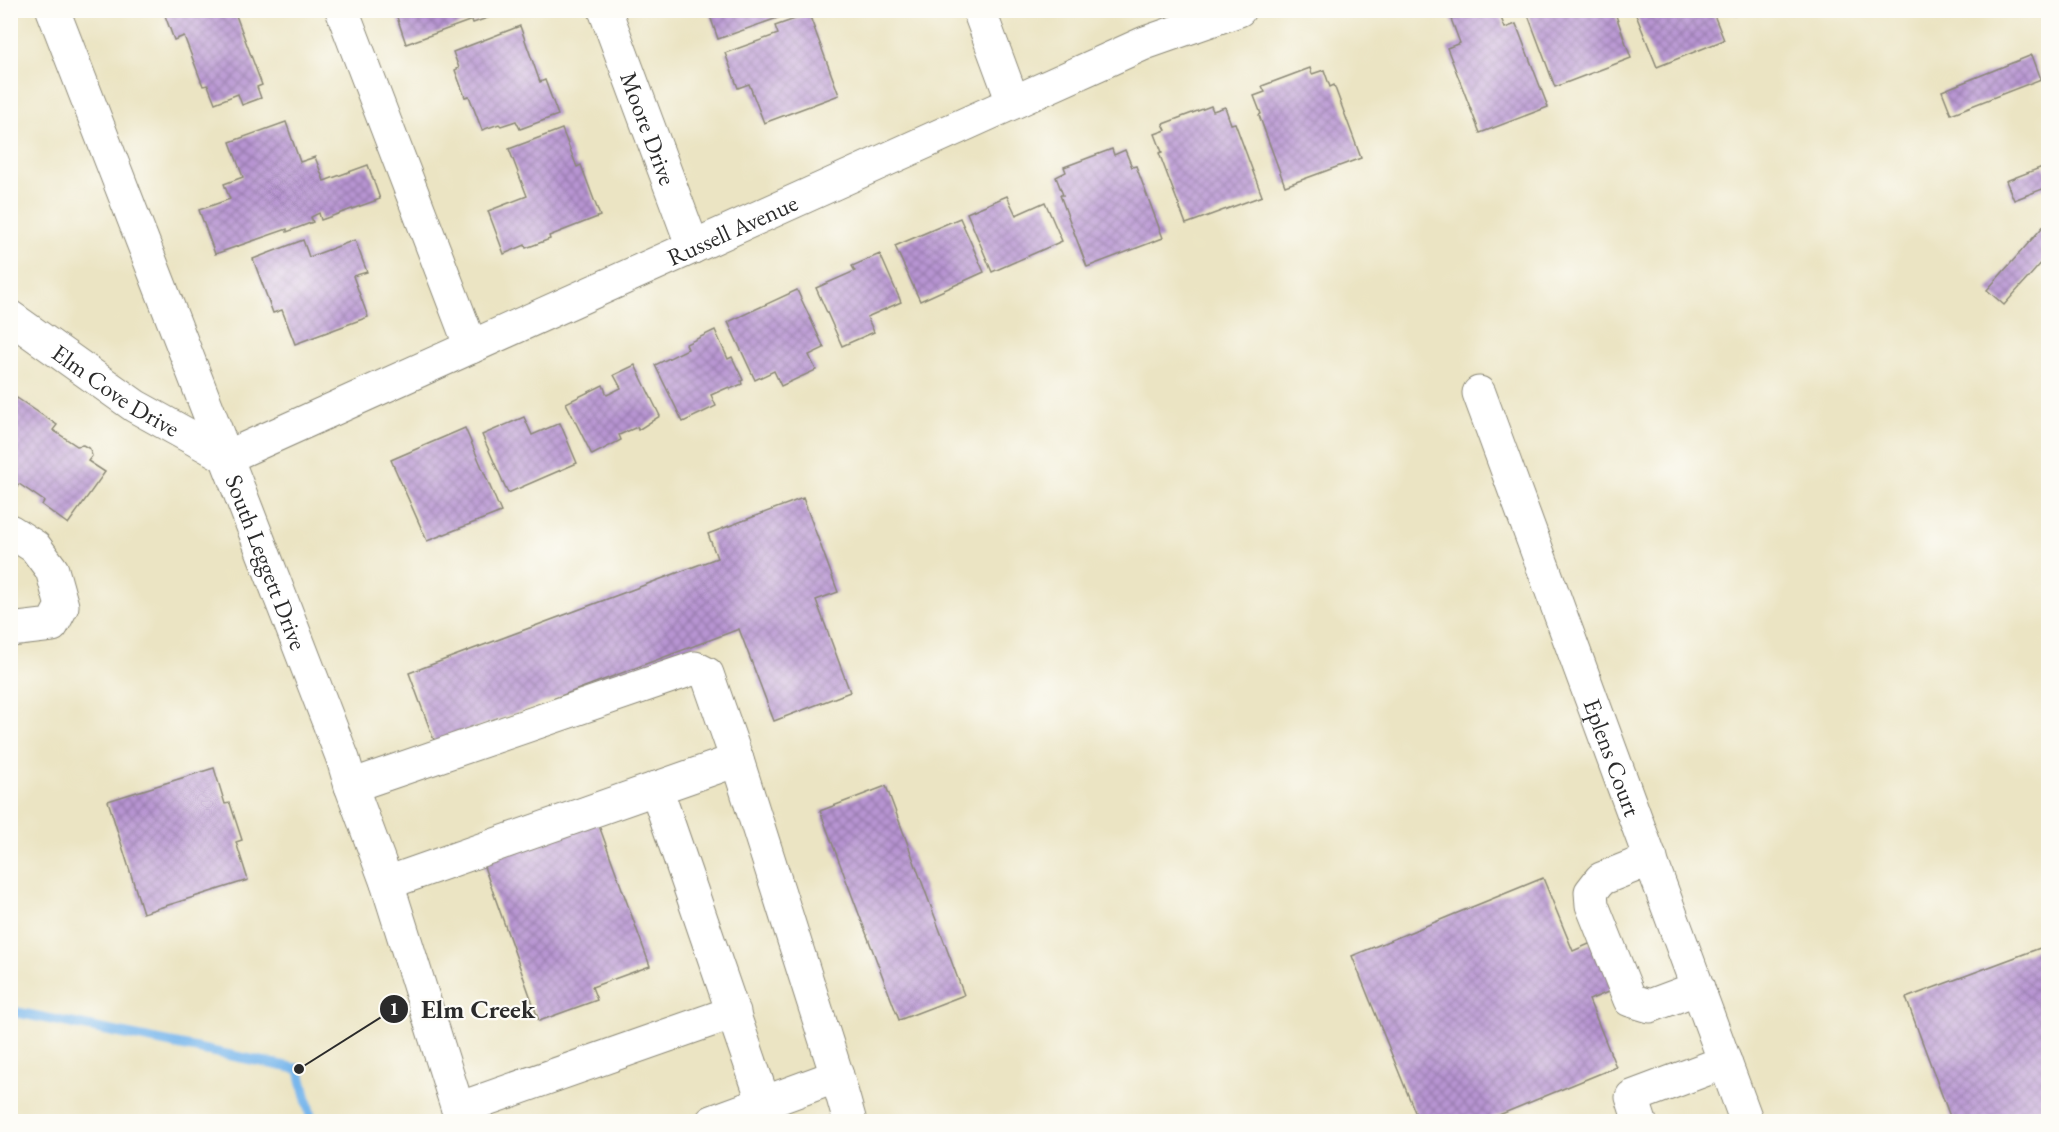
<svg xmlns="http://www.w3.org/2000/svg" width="2059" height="1132" viewBox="0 0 2059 1132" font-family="'EB Garamond',serif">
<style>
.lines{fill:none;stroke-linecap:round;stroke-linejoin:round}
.stream{stroke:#79b7ec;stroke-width:10}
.building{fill:url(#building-cross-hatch)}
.minor-casing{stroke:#8b8877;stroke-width:35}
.minor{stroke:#fff;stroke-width:33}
.labels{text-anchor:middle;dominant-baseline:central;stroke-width:4.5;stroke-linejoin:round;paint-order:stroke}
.street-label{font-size:24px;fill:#2b2b2b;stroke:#fdfcf7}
.leader{fill:none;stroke:#2b2b2b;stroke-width:2}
.callout-dot{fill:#2b2b2b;stroke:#fdfcf7;stroke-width:2}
.mark-label{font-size:18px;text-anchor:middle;font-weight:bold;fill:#fff}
.callout-label{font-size:26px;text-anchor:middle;font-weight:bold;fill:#2b2b2b;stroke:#fdfcf7;stroke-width:4.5;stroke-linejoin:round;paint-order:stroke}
</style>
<defs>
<pattern id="building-cross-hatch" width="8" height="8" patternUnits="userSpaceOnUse" patternTransform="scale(1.5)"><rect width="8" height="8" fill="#b794d2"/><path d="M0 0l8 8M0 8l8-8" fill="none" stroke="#9579ab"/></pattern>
</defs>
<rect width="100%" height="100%" fill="#fdfcf7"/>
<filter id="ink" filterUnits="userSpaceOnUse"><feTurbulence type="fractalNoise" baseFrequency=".0167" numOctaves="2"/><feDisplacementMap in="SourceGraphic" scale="12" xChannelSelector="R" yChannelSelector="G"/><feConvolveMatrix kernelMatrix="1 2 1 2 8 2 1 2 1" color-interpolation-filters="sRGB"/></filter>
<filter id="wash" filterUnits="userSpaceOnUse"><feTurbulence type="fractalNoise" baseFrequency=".008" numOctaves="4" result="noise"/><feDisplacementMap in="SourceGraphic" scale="24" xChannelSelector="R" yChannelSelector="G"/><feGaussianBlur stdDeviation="1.35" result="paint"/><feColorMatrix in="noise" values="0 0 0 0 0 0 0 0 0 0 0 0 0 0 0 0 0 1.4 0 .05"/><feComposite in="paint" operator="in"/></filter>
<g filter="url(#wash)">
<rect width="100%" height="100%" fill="#ebe4c3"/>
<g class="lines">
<polyline class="stream" points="10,1011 299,1069 312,1122"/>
</g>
<g id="blocks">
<g class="building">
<polygon points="163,10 234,10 262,85 257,87 261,98 242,105 238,94 215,103 208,85 203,86 184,36 174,40"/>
<polygon points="398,10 507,10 507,11 473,23 472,20 406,44 395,11"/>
<polygon points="708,10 781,10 783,16 718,39"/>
<polygon points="1474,10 1498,10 1505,28 1516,24 1548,107 1480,133 1447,48 1460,43 1451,19"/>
<polygon points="1529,10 1614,10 1631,58 1555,87 1528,15 1531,14"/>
<polygon points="1634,10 1712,10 1724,40 1657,67"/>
<polygon points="1734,10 1748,10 1748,11 1736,15"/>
<polygon points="809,14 839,95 764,123 749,84 738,88 725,53 778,34 775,26"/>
<polygon points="520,26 540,82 545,80 558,115 520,129 516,121 501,126 499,124 482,130 469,96 465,97 455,70 459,68 453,52"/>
<polygon points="2032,55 2041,79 1951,114 1942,91"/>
<polygon points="1310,68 1312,74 1324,70 1330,87 1334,85 1361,158 1285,186 1259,115 1261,114 1254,96 1265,92 1262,86"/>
<polygon points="1211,106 1213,111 1225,107 1231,124 1235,123 1262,196 1186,224 1159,153 1162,152 1155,134 1166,130 1163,124"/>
<polygon points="286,122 300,162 315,157 324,181 368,165 380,199 321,220 319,213 311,217 313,222 287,232 287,229 215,254 199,210 230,199 224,184 243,177 230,142"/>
<polygon points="562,129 577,167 581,165 600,216 549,236 550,239 526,248 525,245 504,254 488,211 527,196 509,149"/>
<polygon points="1112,149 1114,155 1125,150 1132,167 1136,166 1163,238 1087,267 1060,195 1063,195 1056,177 1066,172 1064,167"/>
<polygon points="2045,166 2048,175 2048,187 2014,200 2006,181"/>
<polygon points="1007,196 1016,215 1045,202 1062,241 992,272 967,213"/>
<polygon points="960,218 984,272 920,301 895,246"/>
<polygon points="2048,221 2048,266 2043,261 2004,305 1987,290"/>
<polygon points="303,240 309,257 355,240 367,272 353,276 368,317 295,344 282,310 273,313 253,259"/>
<polygon points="880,254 901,302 867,317 874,332 842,346 816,288 855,271 852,266"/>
<polygon points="797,290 824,348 809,355 816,370 781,386 774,371 755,380 728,322"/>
<polygon points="715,330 728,359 732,357 743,380 741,381 742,384 730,389 729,387 711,395 716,406 683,422 655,365 688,349 686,344"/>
<polygon points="635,365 660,416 638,430 637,427 619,435 621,440 592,455 566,403 603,385 607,395 621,388 614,375"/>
<polygon points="17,398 57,425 53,430 77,446 83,445 90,449 92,456 88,461 105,472 68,524 42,505 44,501 19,484 16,488 10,484 10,452 13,448 10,446 10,408"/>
<polygon points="524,417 532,435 560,423 577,463 508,493 482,435"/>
<polygon points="465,428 501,512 427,541 391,460"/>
<polygon points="803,498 838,592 816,600 850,692 774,721 739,629 435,743 409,673 717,558 708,534"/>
<polygon points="214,768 225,804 230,803 242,840 236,842 248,880 143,913 108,801"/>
<polygon points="886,786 964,995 899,1020 820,811"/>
<polygon points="597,820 650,966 592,987 597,1000 539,1021 482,861"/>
<polygon points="1543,878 1573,951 1596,941 1615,989 1589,1000 1616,1067 1482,1122 1419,1122 1352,956"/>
<polygon points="2048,945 2048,1122 1952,1122 1906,998"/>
</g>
</g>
</g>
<g filter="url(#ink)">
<use href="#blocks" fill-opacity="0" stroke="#8b8877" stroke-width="1.5"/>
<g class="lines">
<g class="minor-casing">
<g id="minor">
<path id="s1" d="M53 10 343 759 351 786 387 883 462 1122"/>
<polyline points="342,10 471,347"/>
<path id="s2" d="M605 10 693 247"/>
<polyline points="979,10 1013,102"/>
<path id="s3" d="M10 317 135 406 227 457"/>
<path id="s4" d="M1479 393 1747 1122"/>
<path id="s5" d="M227 457 1145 43 1239 10"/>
<polyline points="10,531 35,547 52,570 62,606 52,625 10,630"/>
<polyline points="351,786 695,668 707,674 737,760 837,1076"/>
<polyline points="656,788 764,1103"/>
<polyline points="1651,859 1601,879 1591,892 1592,905 1630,1000 1650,1006 1698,988"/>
<polyline points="387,883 737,760"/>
<polyline points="458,1109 734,1012"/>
<polyline points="712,1122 837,1076 850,1122"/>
<polyline points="1640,1122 1632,1097 1725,1062"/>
</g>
</g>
<use href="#minor" class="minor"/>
</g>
</g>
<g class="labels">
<g class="street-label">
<text stroke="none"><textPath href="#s2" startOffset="126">Moore Drive</textPath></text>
<text stroke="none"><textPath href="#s5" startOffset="554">Russell Avenue</textPath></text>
<text stroke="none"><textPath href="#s3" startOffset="129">Elm Cove Drive</textPath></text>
<text stroke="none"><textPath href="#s1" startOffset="592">South Leggett Drive</textPath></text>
<text stroke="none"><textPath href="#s4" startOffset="388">Eplens Court</textPath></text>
</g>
</g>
<path class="leader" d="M299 1069L394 1009"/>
<g class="callout-dot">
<circle cx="299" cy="1069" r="6"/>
<circle cx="394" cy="1009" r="15"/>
</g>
<g class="mark-label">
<text x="394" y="1015">1</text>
</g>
<g class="callout-label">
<text x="478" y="1018">Elm Creek</text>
</g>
<rect width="2059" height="1132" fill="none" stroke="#fdfcf7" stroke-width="36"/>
</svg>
